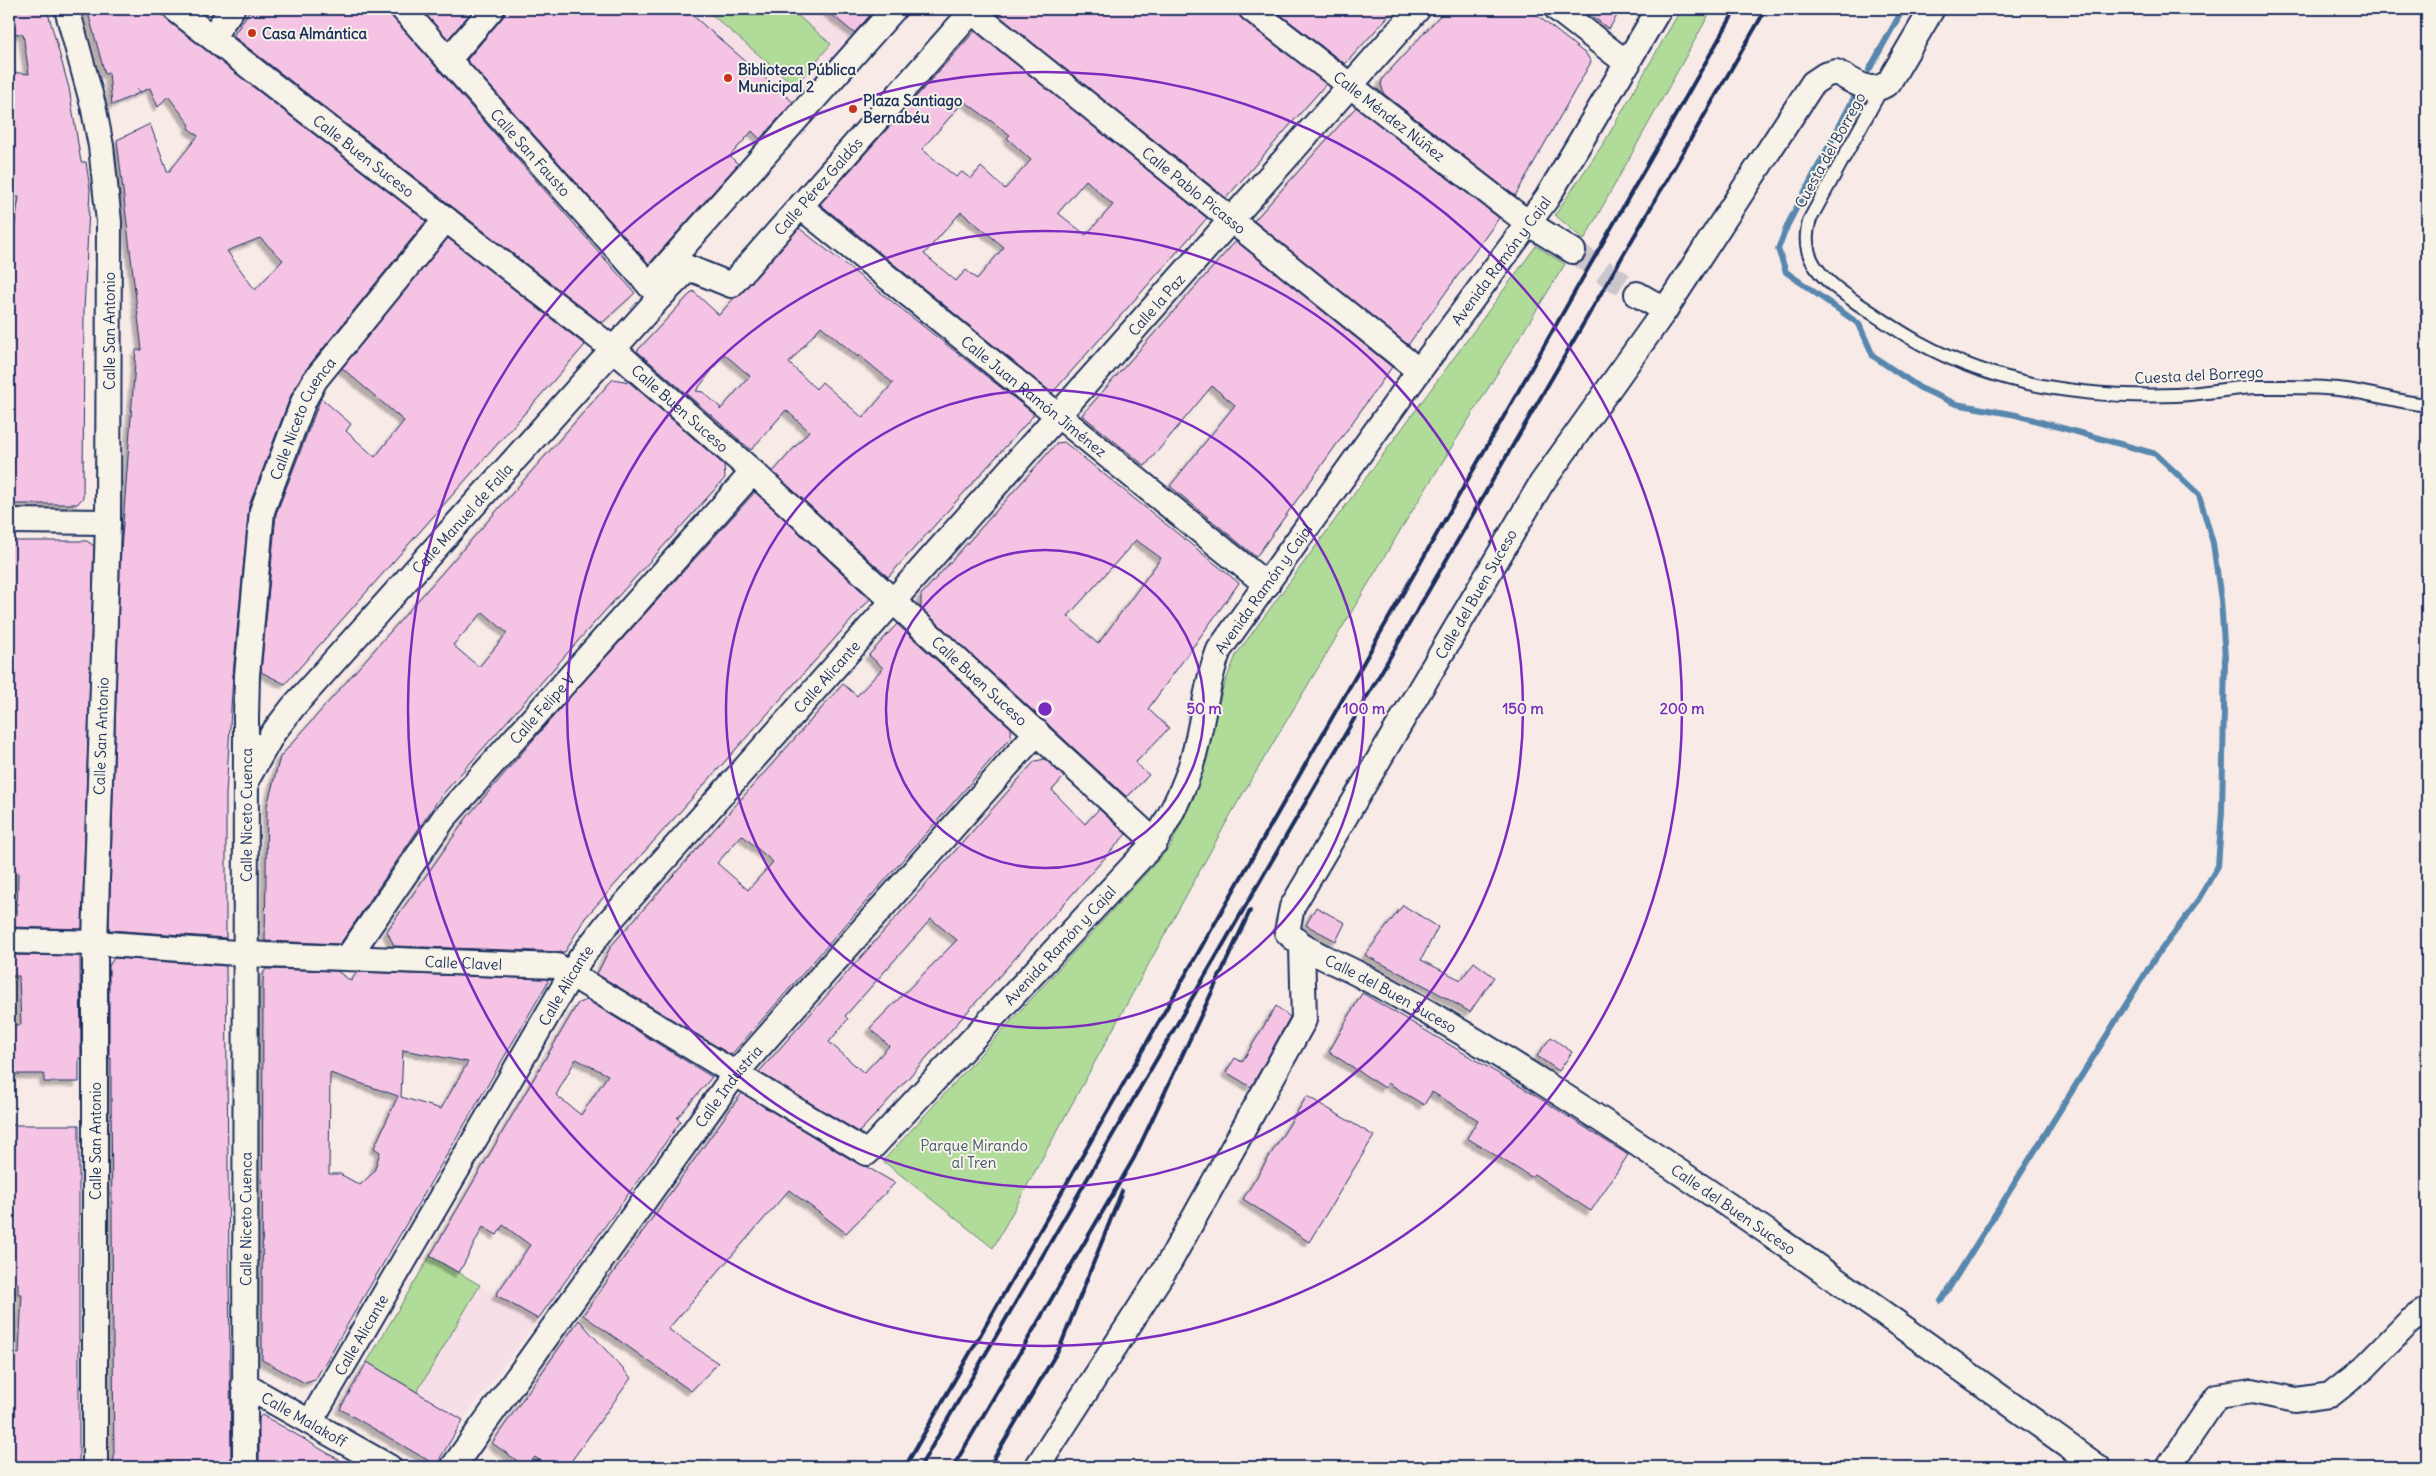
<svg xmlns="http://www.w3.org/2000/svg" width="2436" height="1476" viewBox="0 0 2436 1476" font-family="Delius,sans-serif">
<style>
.built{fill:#f6dfe6}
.green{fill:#b1db98;stroke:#66857b}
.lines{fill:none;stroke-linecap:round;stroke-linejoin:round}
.stream{stroke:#5987ae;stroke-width:6}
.building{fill:#f5c4e5;stroke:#1b2f5e;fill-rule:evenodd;filter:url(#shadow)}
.street-tunnel{stroke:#cbc5cc;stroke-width:24;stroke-dasharray:24 12;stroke-linecap:butt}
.lane-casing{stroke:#1b2f5e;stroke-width:16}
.street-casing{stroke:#1b2f5e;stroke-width:28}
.lane{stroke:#f7f3e8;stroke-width:12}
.street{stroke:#f7f3e8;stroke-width:24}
.rail{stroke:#1b2f5e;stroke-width:4}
.ring{fill:none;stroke:#7b2cbf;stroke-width:2.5}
.poi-dot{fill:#c8321e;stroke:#f7f3e8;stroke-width:2}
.labels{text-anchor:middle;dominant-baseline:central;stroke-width:4;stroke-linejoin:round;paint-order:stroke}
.poi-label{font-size:15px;font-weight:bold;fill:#1b2f5e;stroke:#f7f3e8;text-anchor:start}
.street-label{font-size:15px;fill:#1b2f5e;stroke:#f7f3e8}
.park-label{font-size:15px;fill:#405a6c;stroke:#f7f3e8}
.centre{fill:#7b2cbf;stroke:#f7f3e8;stroke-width:2.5}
.ring-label{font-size:15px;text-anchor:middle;font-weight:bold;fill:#7b2cbf;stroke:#f7f3e8;stroke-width:4;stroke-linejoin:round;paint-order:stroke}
</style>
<defs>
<filter id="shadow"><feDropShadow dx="-4.5" dy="4.5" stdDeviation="1" flood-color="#0004"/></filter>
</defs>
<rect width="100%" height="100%" fill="#f7eae7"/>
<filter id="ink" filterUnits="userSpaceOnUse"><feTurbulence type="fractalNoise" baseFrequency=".02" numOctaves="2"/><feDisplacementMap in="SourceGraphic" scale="10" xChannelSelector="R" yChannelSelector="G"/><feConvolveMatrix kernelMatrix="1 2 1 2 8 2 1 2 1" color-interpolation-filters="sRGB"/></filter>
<g filter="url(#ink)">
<g class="built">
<polygon points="553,9 825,9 858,36 796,105 697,20 562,16"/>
<polygon points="430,1256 538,1319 463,1420 436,1465 340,1409"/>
</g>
<g class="green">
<polygon points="705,9 790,9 831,44 795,86"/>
<polygon points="1681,9 1712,9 1584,240 1555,215 1605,141"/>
<polygon points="1536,246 1565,264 1401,529 1232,812 993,1248 883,1161 1170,847 1194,797 1222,691 1236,655"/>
<polygon points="430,1256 480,1285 417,1392 367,1362"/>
</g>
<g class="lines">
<g class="stream">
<polyline points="1869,70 1903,9"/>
<polyline points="1855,96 1788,224 1778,249 1786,272 1859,324 1873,356 1920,388 1956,404 2016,415 2156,454 2199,495 2213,543 2221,600 2225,658 2222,811 2218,866 2195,905 2155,958 1941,1301"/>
</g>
</g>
<g class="building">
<polygon points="9,9 47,9 69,88 81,162 86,162 90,189 84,310 83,498 77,504 9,504 9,265 19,197 9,197 9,72 29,74 23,34 9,33"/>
<path d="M87 9H162L167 20 426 221 303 373 291 395 249 506 233 674 226 795V938L109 930 120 564 136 350H142L117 140 150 124 168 173 198 136 188 128 190 125 168 96 158 107 150 88 141 92 137 89 139 93 112 105 109 73 105 74ZM260 238 283 260 255 290 227 251Z"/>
<polygon points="251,9 390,9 393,18 635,293 602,323 233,36"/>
<polygon points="421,9 474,9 448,39"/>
<polygon points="505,9 685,9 793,102 760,139 752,131 730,156 738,164 649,264 467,60 502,18"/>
<polygon points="825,9 876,9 854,33"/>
<polygon points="995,9 1238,9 1243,20 1326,84 1226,198 993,11"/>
<polygon points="1273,9 1395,9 1345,64"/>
<polygon points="1446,9 1529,9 1587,55 1591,62 1515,196 1384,94 1381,84 1383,78"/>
<polygon points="1583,9 1621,9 1609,29"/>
<path d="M975 31 1207 218 1052 393 820 204ZM964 101 1010 135 1007 138 1031 160 1005 189 981 167 971 179 962 172 956 177 922 149ZM1086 180 1113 205 1086 235 1058 213ZM961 212 1004 247 977 279 966 270 956 281 924 254Z"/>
<polygon points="1356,107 1499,218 1408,345 1254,221"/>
<path d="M799 228 1033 413V416L888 577 773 472 809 431 786 410 751 450 637 351 693 291 719 315 734 298 741 294ZM821 326 858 357 859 355 893 383 863 418 822 382 816 389 789 363ZM724 354 750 376 720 410V407L703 392 696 391Z"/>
<polygon points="448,238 585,345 285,684 261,672 276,514 321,398 351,424 346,431 375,457 404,421 342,368"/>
<polygon points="1236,241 1392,367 1256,557 1170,486 1235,405 1212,386 1145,466 1082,415"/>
<path d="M613 379 629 382 724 465 725 478 593 624 441 796 340 944 265 941 267 806 280 757ZM483 612 507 633 479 667 453 645Z"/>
<path d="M1064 442 1239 583 1148 709 1169 728 1135 763 1149 775 1127 797 921 608V595L1057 443ZM1136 540 1161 558 1098 644 1068 616Z"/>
<polygon points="755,492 870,599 585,918 565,952 394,946 387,931 468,816 570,697"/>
<polygon points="9,541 87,541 94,546 82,929 9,927 9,915 17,915 18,872 9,872"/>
<path d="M897 624 1011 728V737L731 1055 597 974 611 946 843 684 857 696 883 668 869 655ZM742 835 773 862 748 890 717 863Z"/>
<path d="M1045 759 1064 777 1052 790 1085 824 1099 809 1126 834 877 1113 859 1132 759 1072 1035 761ZM931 919 957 940 870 1028 889 1046 864 1073 829 1042 848 1019 845 1016Z"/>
<polygon points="1403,905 1438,927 1421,960 1461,980 1474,962 1494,977 1470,1012 1429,988 1365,955"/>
<polygon points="1316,907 1345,923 1336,941 1306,925"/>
<polygon points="9,955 80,956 81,1058 79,1058 79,1082 44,1082 44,1074 9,1074 9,1025 21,1025 19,976 9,976"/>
<polygon points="114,958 226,966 231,1467 114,1467 111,1091 111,1058 109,1058 109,966"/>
<path d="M267 969 337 971 351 981 357 972 547 979 548 982 315 1380 305 1383 262 1360 263 982 264 971ZM403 1050 468 1062 441 1109 401 1097ZM330 1073 398 1096 374 1148 380 1152 374 1172 360 1185 340 1174H329Z"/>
<polygon points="1362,993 1533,1094 1628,1155 1591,1211 1534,1174 1531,1177 1467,1138 1478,1120 1432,1092 1424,1105 1388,1083 1385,1088 1329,1052"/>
<path d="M587 1000 712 1077 677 1118 681 1121 538 1319 496 1295 530 1245 503 1225 497 1235 483 1227 459 1273 430 1256 578 1003ZM576 1059 608 1075 581 1115 556 1095Z"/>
<polygon points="1276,1006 1290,1017 1251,1087 1226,1072 1235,1058 1242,1062"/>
<polygon points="1551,1037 1572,1052 1559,1071 1537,1056"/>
<polygon points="742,1093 860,1165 867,1167 895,1183 846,1233 789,1190 668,1329 718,1363 691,1391 583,1315"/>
<polygon points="1307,1096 1374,1136 1309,1242 1243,1199"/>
<polygon points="9,1125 79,1125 79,1467 9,1467 9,1353 19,1354 22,1294 18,1294 18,1283 9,1283"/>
<polygon points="579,1320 631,1378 567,1467 550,1467 535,1457 526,1467 492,1443"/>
<polygon points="367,1362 463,1420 436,1465 340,1409"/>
<polygon points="262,1415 292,1432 351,1467 259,1467 259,1418"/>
</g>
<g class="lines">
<polyline class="street-tunnel" points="1573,251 1637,294"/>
<g class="lane-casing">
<path id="lane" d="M1882 88 1810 219C1796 262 1828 283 1860 305 1880 318 1899 332 1920 343 1999 387 2088 398 2176 395 2202 394 2229 388 2255 387 2282 387 2311 386 2338 389 2368 392 2397 402 2427 405"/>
</g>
<g class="street-casing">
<g id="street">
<polyline points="67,9 93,105 101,146 109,222 108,522 95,943 95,1467"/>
<path id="s1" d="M175 9 613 349 753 472 1155 842"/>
<path id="s2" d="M403 9 660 297"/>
<path id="s3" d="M969 9 1419 371"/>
<path id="s4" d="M1251 9 1528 223 1573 251"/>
<polyline points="1557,9 1628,64"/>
<path id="s5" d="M1932 9 1889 82C1872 97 1854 81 1836 72L1825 75 1813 83 1665 310 1541 484 1292 907 1287 932C1310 955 1335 961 1362 976 1423 1008 1482 1044 1539 1080 1731 1202 1914 1335 2098 1467"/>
<polyline points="212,37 232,9"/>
<polyline points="448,60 492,9"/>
<path id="s6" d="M801 207 1267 585"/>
<polyline points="649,285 894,9"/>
<polyline points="1637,294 1665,310"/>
<polyline points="9,521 108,522"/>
<path id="s7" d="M247 779 273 733 293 707 660 297 689 268 731 285 974 9"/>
<path id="s8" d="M9 941 95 943 266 955 557 966 867 1153 1155 842C1170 816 1184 790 1192 762 1203 725 1205 686 1219 650L1419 371 1547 198 1659 9"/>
<path id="s9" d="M348 957 444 818 753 472"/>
<path id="s10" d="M244 1385 389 1467"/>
<path id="s11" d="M310 1422 580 959 607 924 1418 9"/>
<path id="s12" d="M245 1467 246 717 247 675 262 511 304 400 315 380 446 219"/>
<path id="s13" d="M453 1467 735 1074 1037 732"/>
<polyline points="1037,1467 1169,1263 1304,1020 1302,947"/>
<polyline points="2169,1467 2217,1396 2252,1391 2296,1400 2330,1395 2364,1368 2409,1322 2427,1310"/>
</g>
</g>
<use href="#lane" class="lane"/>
<use href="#street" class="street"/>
<g class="rail">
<path d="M905 1467C1185 983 1456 493 1736 9"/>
<polyline points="920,1467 1766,9"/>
<polyline points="953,1467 1134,1158 1250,911"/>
<polyline points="989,1467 1060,1347 1122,1191"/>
</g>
</g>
</g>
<g class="ring">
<circle cx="1045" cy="709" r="159"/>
<circle cx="1045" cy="709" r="319"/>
<circle cx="1045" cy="709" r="478"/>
<circle cx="1045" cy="709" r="637"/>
</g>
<g class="poi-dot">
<circle cx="252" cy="33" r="5"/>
<circle cx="728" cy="78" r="5"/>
<circle cx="853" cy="109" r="5"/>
</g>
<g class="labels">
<g class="poi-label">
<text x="262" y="33">Casa Almántica</text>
<text x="738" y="69">Biblioteca Pública<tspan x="738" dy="17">Municipal 2</tspan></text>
<text x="863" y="100">Plaza Santiago<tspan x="863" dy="17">Bernabéu</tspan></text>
</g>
<g class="street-label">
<text stroke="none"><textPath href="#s4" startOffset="175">Calle Méndez Núñez</textPath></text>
<text transform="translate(1830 150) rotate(-61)">Cuesta del Borrego</text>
<text stroke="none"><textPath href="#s2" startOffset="192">Calle San Fausto</textPath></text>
<text stroke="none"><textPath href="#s1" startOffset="239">Calle Buen Suceso</textPath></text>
<text stroke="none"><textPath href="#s7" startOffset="854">Calle Pérez Galdós</textPath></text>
<text stroke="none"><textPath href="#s3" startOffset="289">Calle Pablo Picasso</textPath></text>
<text stroke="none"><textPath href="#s8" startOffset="2019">Avenida Ramón y Cajal</textPath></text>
<text stroke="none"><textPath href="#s11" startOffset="1408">Calle la Paz</textPath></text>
<text transform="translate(109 331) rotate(-90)">Calle San Antonio</text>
<text transform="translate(2199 375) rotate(-3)">Cuesta del Borrego</text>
<text stroke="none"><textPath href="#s6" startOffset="300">Calle Juan Ramón Jiménez</textPath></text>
<text stroke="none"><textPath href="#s1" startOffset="644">Calle Buen Suceso</textPath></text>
<text stroke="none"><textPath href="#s12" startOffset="1058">Calle Niceto Cuenca</textPath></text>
<text stroke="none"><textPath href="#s7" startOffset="339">Calle Manuel de Falla</textPath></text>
<text stroke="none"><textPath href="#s8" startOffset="1614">Avenida Ramón y Cajal</textPath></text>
<text transform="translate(1476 594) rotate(-60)">Calle del Buen Suceso</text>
<text stroke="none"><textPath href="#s11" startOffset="911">Calle Alicante</textPath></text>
<text stroke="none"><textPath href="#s1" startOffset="1049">Calle Buen Suceso</textPath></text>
<text stroke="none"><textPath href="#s9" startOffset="316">Calle Felipe V</textPath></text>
<text transform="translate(101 736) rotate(-88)">Calle San Antonio</text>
<text stroke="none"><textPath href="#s12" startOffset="652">Calle Niceto Cuenca</textPath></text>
<text stroke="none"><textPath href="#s8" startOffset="1194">Avenida Ramón y Cajal</textPath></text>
<text stroke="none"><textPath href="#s8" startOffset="455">Calle Clavel</textPath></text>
<text stroke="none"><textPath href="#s11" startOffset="506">Calle Alicante</textPath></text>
<text stroke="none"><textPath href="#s5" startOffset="1291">Calle del Buen Suceso</textPath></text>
<text stroke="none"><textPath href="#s13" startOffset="470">Calle Industria</textPath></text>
<text transform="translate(95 1141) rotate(-90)">Calle San Antonio</text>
<text stroke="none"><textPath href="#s5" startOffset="1696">Calle del Buen Suceso</textPath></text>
<text stroke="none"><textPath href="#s12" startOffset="248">Calle Niceto Cuenca</textPath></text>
<text stroke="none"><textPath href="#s11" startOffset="101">Calle Alicante</textPath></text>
<text stroke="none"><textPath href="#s10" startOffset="69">Calle Malakoff</textPath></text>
</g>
<g class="park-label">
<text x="974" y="1145">Parque Mirando<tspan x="974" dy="17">al Tren</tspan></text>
</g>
</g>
<circle cx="1045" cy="709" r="8" class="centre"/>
<g class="ring-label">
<text x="1204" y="714">50 m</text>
<text x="1364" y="714">100 m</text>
<text x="1523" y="714">150 m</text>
<text x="1682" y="714">200 m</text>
</g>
<rect width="2436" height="1476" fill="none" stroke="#f7f3e8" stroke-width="30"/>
<rect x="15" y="15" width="2406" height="1446" fill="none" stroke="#1b2f5e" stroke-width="2" filter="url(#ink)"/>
</svg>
